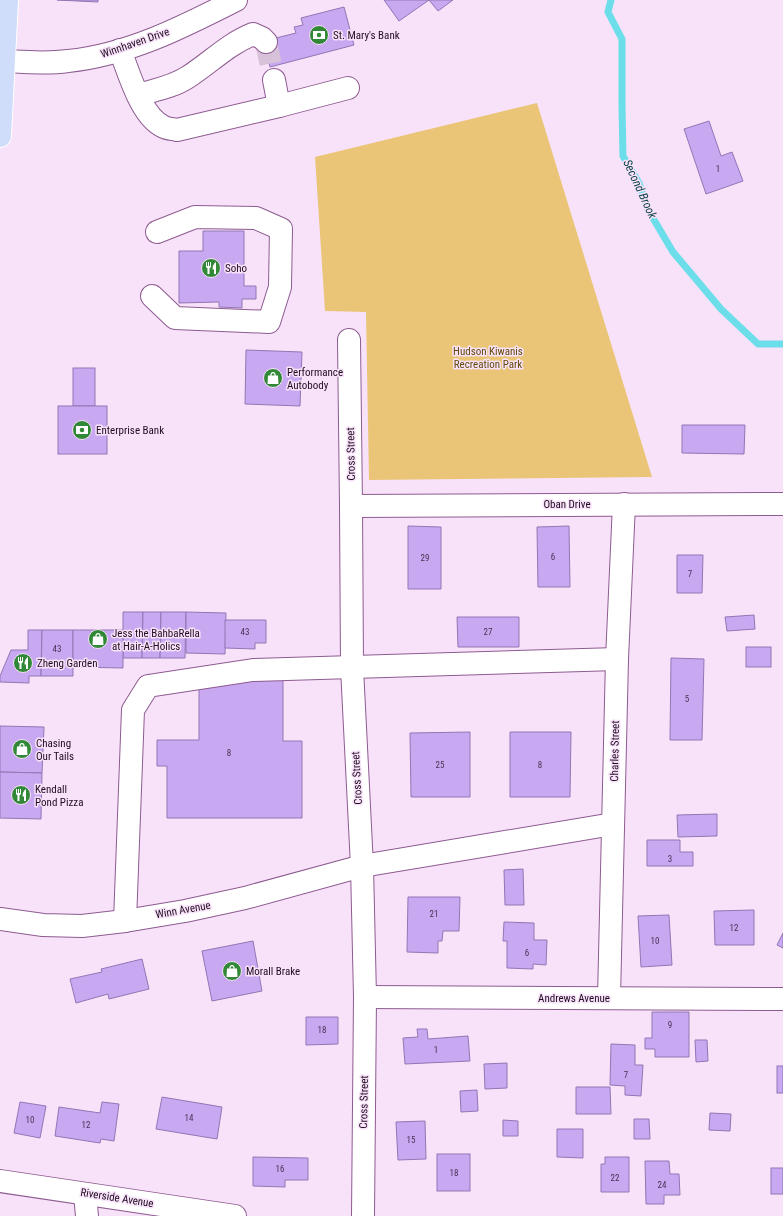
<svg xmlns="http://www.w3.org/2000/svg" width="783" height="1216" viewBox="0 0 783 1216" font-family="'Roboto Condensed',sans-serif">
<style>
.green{fill:#eac577}
.lines{fill:none;stroke-linecap:round;stroke-linejoin:round}
.stream{stroke:#6bdeea;stroke-width:7}
.building{fill:#c8a8f0;stroke:#9276b5}
.minor-tunnel{stroke:#d7c2d9;stroke-width:22;stroke-dasharray:22 11;stroke-linecap:butt}
.minor-casing{stroke:#8d5b90;stroke-width:24}
.major-casing{stroke:#fff;stroke-width:24}
.minor{stroke:#fff;stroke-width:22}
.major{stroke:#cfddfb;stroke-width:22}
.labels{text-anchor:middle;dominant-baseline:central;stroke-width:3;stroke-linejoin:round;paint-order:stroke}
.number-label{font-size:9px;fill:#493355}
.poi-label{font-size:11px;fill:#1f0c21;stroke:#f8e2f9;text-anchor:start}
.street-label{font-size:11px;fill:#1f0c21;stroke:#f8e2f9}
.park-label{font-size:11px;fill:#634a0c;stroke:#f8e2f9}
.water-label{font-size:12px;font-style:italic;fill:#0d4349;stroke:#f8e2f9}
</style>
<rect width="100%" height="100%" fill="#f8e2f9"/>
<polygon class="green" points="537,103 652,477 369,480 366,312 325,311 315,157"/>
<g class="lines">
<polyline class="stream" points="611,0 608,12 622,39 622,106 623,156 639,183 647,208 673,252 721,309 758,344 783,344"/>
</g>
<g class="building">
<polygon points="57,0 98,0 98,2"/>
<polygon points="384,0 429,0 399,21"/>
<polygon points="429,0 453,0 438,11"/>
<polygon points="344,7 354,45 270,67 265,46 277,43 276,38 296,33 294,27 303,25 301,18"/>
<polygon points="709,121 721,156 732,152 743,181 706,194 684,129"/>
<polygon points="203,231 244,231 244,286 256,286 256,299 242,299 242,308 219,307 219,302 179,303 179,251 203,251"/>
<polygon points="246,350 302,352 300,406 245,404"/>
<rect x="73" y="368" width="22" height="38"/>
<rect x="58" y="406" width="49" height="48"/>
<polygon points="682,425 745,425 744,454 682,453"/>
<polygon points="408,526 441,527 441,589 408,589"/>
<polygon points="569,526 570,587 538,587 537,527"/>
<polygon points="677,555 703,555 702,593 677,593"/>
<polygon points="123,612 143,612 142,658 123,658"/>
<polygon points="143,612 161,612 160,658 142,658"/>
<polygon points="161,612 186,612 185,658 160,658"/>
<polygon points="186,612 226,613 225,654 186,653"/>
<polygon points="754,615 755,629 727,631 725,617"/>
<polygon points="457,617 519,617 519,647 458,647"/>
<polygon points="225,620 266,620 266,643 255,643 255,649 225,648"/>
<polygon points="28,630 42,630 41,676 29,676 29,683 0,682 0,676 11,650 28,650"/>
<polygon points="42,630 73,630 73,676 41,676"/>
<polygon points="73,630 123,630 123,668 73,667"/>
<rect x="746" y="647" width="25" height="20"/>
<polygon points="671,658 704,659 702,740 670,740"/>
<polygon points="283,680 283,741 302,741 302,818 167,818 167,766 157,766 157,740 199,740 199,681"/>
<polygon points="0,726 44,727 42,773 0,772"/>
<polygon points="470,732 470,797 411,797 410,733"/>
<polygon points="510,732 571,732 570,797 510,797"/>
<polygon points="0,772 42,773 41,819 0,818"/>
<polygon points="717,814 717,836 678,837 677,815"/>
<polygon points="647,840 680,840 680,852 693,852 693,866 647,866"/>
<polygon points="523,869 524,905 505,905 504,870"/>
<polygon points="408,897 460,897 459,931 443,931 442,941 438,941 438,953 407,952"/>
<polygon points="754,910 754,945 715,945 714,911"/>
<polygon points="669,915 672,965 641,967 638,916"/>
<polygon points="504,922 534,923 534,940 547,940 546,965 533,964 533,969 507,968 507,941 503,941"/>
<polygon points="783,933 783,948 777,945"/>
<polygon points="253,941 262,991 212,1001 202,951"/>
<polygon points="142,959 149,989 109,999 108,994 76,1003 70,979 102,972 101,969"/>
<polygon points="652,1012 689,1012 689,1057 655,1057 655,1049 645,1049 645,1038 652,1038"/>
<polygon points="306,1017 338,1017 338,1044 306,1045"/>
<polygon points="417,1029 427,1029 428,1039 468,1036 470,1061 405,1064 403,1038 418,1037"/>
<polygon points="695,1040 707,1040 708,1061 696,1062"/>
<polygon points="611,1044 635,1045 635,1065 643,1065 641,1096 625,1095 625,1086 610,1085"/>
<polygon points="507,1063 507,1088 485,1089 484,1064"/>
<rect x="777" y="1066" width="6" height="27"/>
<polygon points="576,1087 610,1087 611,1114 576,1114"/>
<polygon points="477,1090 478,1111 461,1112 460,1091"/>
<polygon points="162,1097 222,1107 217,1139 156,1129"/>
<polygon points="20,1102 46,1106 40,1138 14,1133"/>
<polygon points="102,1102 119,1104 114,1141 101,1139 100,1143 55,1136 59,1107 100,1113"/>
<polygon points="710,1113 731,1114 730,1131 709,1130"/>
<polygon points="634,1119 649,1119 650,1139 634,1139"/>
<polygon points="503,1120 518,1121 518,1136 503,1136"/>
<polygon points="425,1121 426,1159 398,1160 396,1122"/>
<polygon points="557,1129 583,1129 583,1158 557,1157"/>
<rect x="437" y="1154" width="33" height="37"/>
<polygon points="253,1157 308,1158 308,1180 285,1180 285,1187 253,1186"/>
<polygon points="605,1157 629,1157 629,1192 601,1192 601,1164 605,1164"/>
<polygon points="645,1161 669,1161 670,1174 679,1174 680,1195 664,1195 664,1204 646,1204"/>
<rect x="771" y="1168" width="12" height="26"/>
</g>
<g class="lines">
<polyline class="minor-tunnel" points="266,42 274,80"/>
<g class="minor-casing">
<g id="minor">
<path d="M120 50C129 73 141 117 164 127 168 129 173 129 177 130L279 106 348 88"/>
<path d="M3 61C25 62 46 64 68 61 128 55 183 27 236 0"/>
<polyline points="274,80 279,106"/>
<path d="M138 95C155 90 173 87 188 77 210 63 228 44 253 34L262 38 266 42"/>
<polyline points="152,296 175,318 269,322 280,287 281,229 256,218 195,217 157,232"/>
<polyline points="349,340 351,506 352,668 362,866 365,997 363,1216"/>
<polyline points="351,506 783,504"/>
<polyline points="0,919 43,925 82,926 125,921 185,911 245,898 362,866 613,824"/>
<polyline points="125,921 133,710 148,686 253,670 617,659"/>
<polyline points="365,997 783,999"/>
<polyline points="609,998 617,659 624,504"/>
<polyline points="0,1181 235,1216"/>
<polyline points="85,1194 87,1216"/>
</g>
</g>
<g class="major-casing">
<polyline id="major" points="0,136 7,0"/>
</g>
<use href="#minor" class="minor"/>
<use href="#major" class="major"/>
</g>
<defs>
<g id="bank-disc" transform="scale(1)"><circle r="9.5" fill="#318837" stroke="#f8e2f9"/><path d="M-6-4H6V4H-6ZM0-2.3a2.3 2.3 0 1 0 0 4.6a2.3 2.3 0 1 0 0-4.6Z" fill="#fff"/></g>
<g id="restaurant-disc" transform="scale(1)"><circle r="9.5" fill="#318837" stroke="#f8e2f9"/><path d="M-5-6h1v4h1v-4h1v4h1v-4h1v5L-1.5 .5V6h-2V.5L-5-1ZM5-6V6H3V1.5H1.5Q1.5-4 5-6Z" fill="#fff"/></g>
<g id="shop-disc" transform="scale(1)"><circle r="9.5" fill="#318837" stroke="#f8e2f9"/><path d="M-5-2.5h2.3a2.7 3.5 0 0 1 5.4 0H5L5.5 6h-11ZM-1.5-2.5h3a1.5 2.3 0 0 0-3 0Z" fill="#fff"/></g>
</defs>
<g fill-rule="evenodd">
<use href="#bank-disc" x="319" y="35"/>
<use href="#restaurant-disc" x="211" y="268"/>
<use href="#shop-disc" x="273" y="378"/>
<use href="#bank-disc" x="82" y="430"/>
<use href="#shop-disc" x="98" y="639"/>
<use href="#restaurant-disc" x="23" y="663"/>
<use href="#shop-disc" x="22" y="749"/>
<use href="#restaurant-disc" x="21" y="795"/>
<use href="#shop-disc" x="232" y="971"/>
</g>
<g class="labels">
<g class="number-label">
<text x="718" y="169">1</text>
<text x="553" y="557">6</text>
<text x="425" y="558">29</text>
<text x="690" y="574">7</text>
<text x="245" y="632">43</text>
<text x="488" y="632">27</text>
<text x="57" y="649">43</text>
<text x="687" y="699">5</text>
<text x="229" y="753">8</text>
<text x="440" y="765">25</text>
<text x="540" y="765">8</text>
<text x="670" y="859">3</text>
<text x="434" y="914">21</text>
<text x="734" y="928">12</text>
<text x="655" y="941">10</text>
<text x="527" y="953">6</text>
<text x="670" y="1025">9</text>
<text x="322" y="1030">18</text>
<text x="436" y="1050">1</text>
<text x="626" y="1075">7</text>
<text x="189" y="1118">14</text>
<text x="30" y="1120">10</text>
<text x="86" y="1125">12</text>
<text x="411" y="1140">15</text>
<text x="280" y="1169">16</text>
<text x="454" y="1173">18</text>
<text x="615" y="1178">22</text>
<text x="662" y="1185">24</text>
</g>
<g class="poi-label">
<text x="333" y="35">St. Mary's Bank</text>
<text x="225" y="268">Soho</text>
<text x="287" y="372">Performance<tspan x="287" dy="13">Autobody</tspan></text>
<text x="96" y="430">Enterprise Bank</text>
<text x="112" y="633">Jess the BahbaRella<tspan x="112" dy="13">at Hair-A-Holics</tspan></text>
<text x="37" y="663">Zheng Garden</text>
<text x="36" y="743">Chasing<tspan x="36" dy="13">Our Tails</tspan></text>
<text x="35" y="789">Kendall<tspan x="35" dy="13">Pond Pizza</tspan></text>
<text x="246" y="971">Morall Brake</text>
</g>
<g class="street-label">
<text transform="translate(135 43) rotate(-19)">Winnhaven Drive</text>
<text transform="translate(351 454) rotate(-91)">Cross Street</text>
<text x="567" y="504">Oban Drive</text>
<text transform="translate(615 751) rotate(-89)">Charles Street</text>
<text transform="translate(357 778) rotate(-93)">Cross Street</text>
<text transform="translate(183 910) rotate(-10)">Winn Avenue</text>
<text x="574" y="998">Andrews Avenue</text>
<text transform="translate(364 1102) rotate(-89)">Cross Street</text>
<text transform="translate(117 1198) rotate(9)">Riverside Avenue</text>
</g>
<g class="park-label">
<text x="488" y="351">Hudson Kiwanis<tspan x="488" dy="13">Recreation Park</tspan></text>
</g>
<g class="water-label">
<text transform="translate(640 189) rotate(65)">Second Brook</text>
</g>
</g>
</svg>
